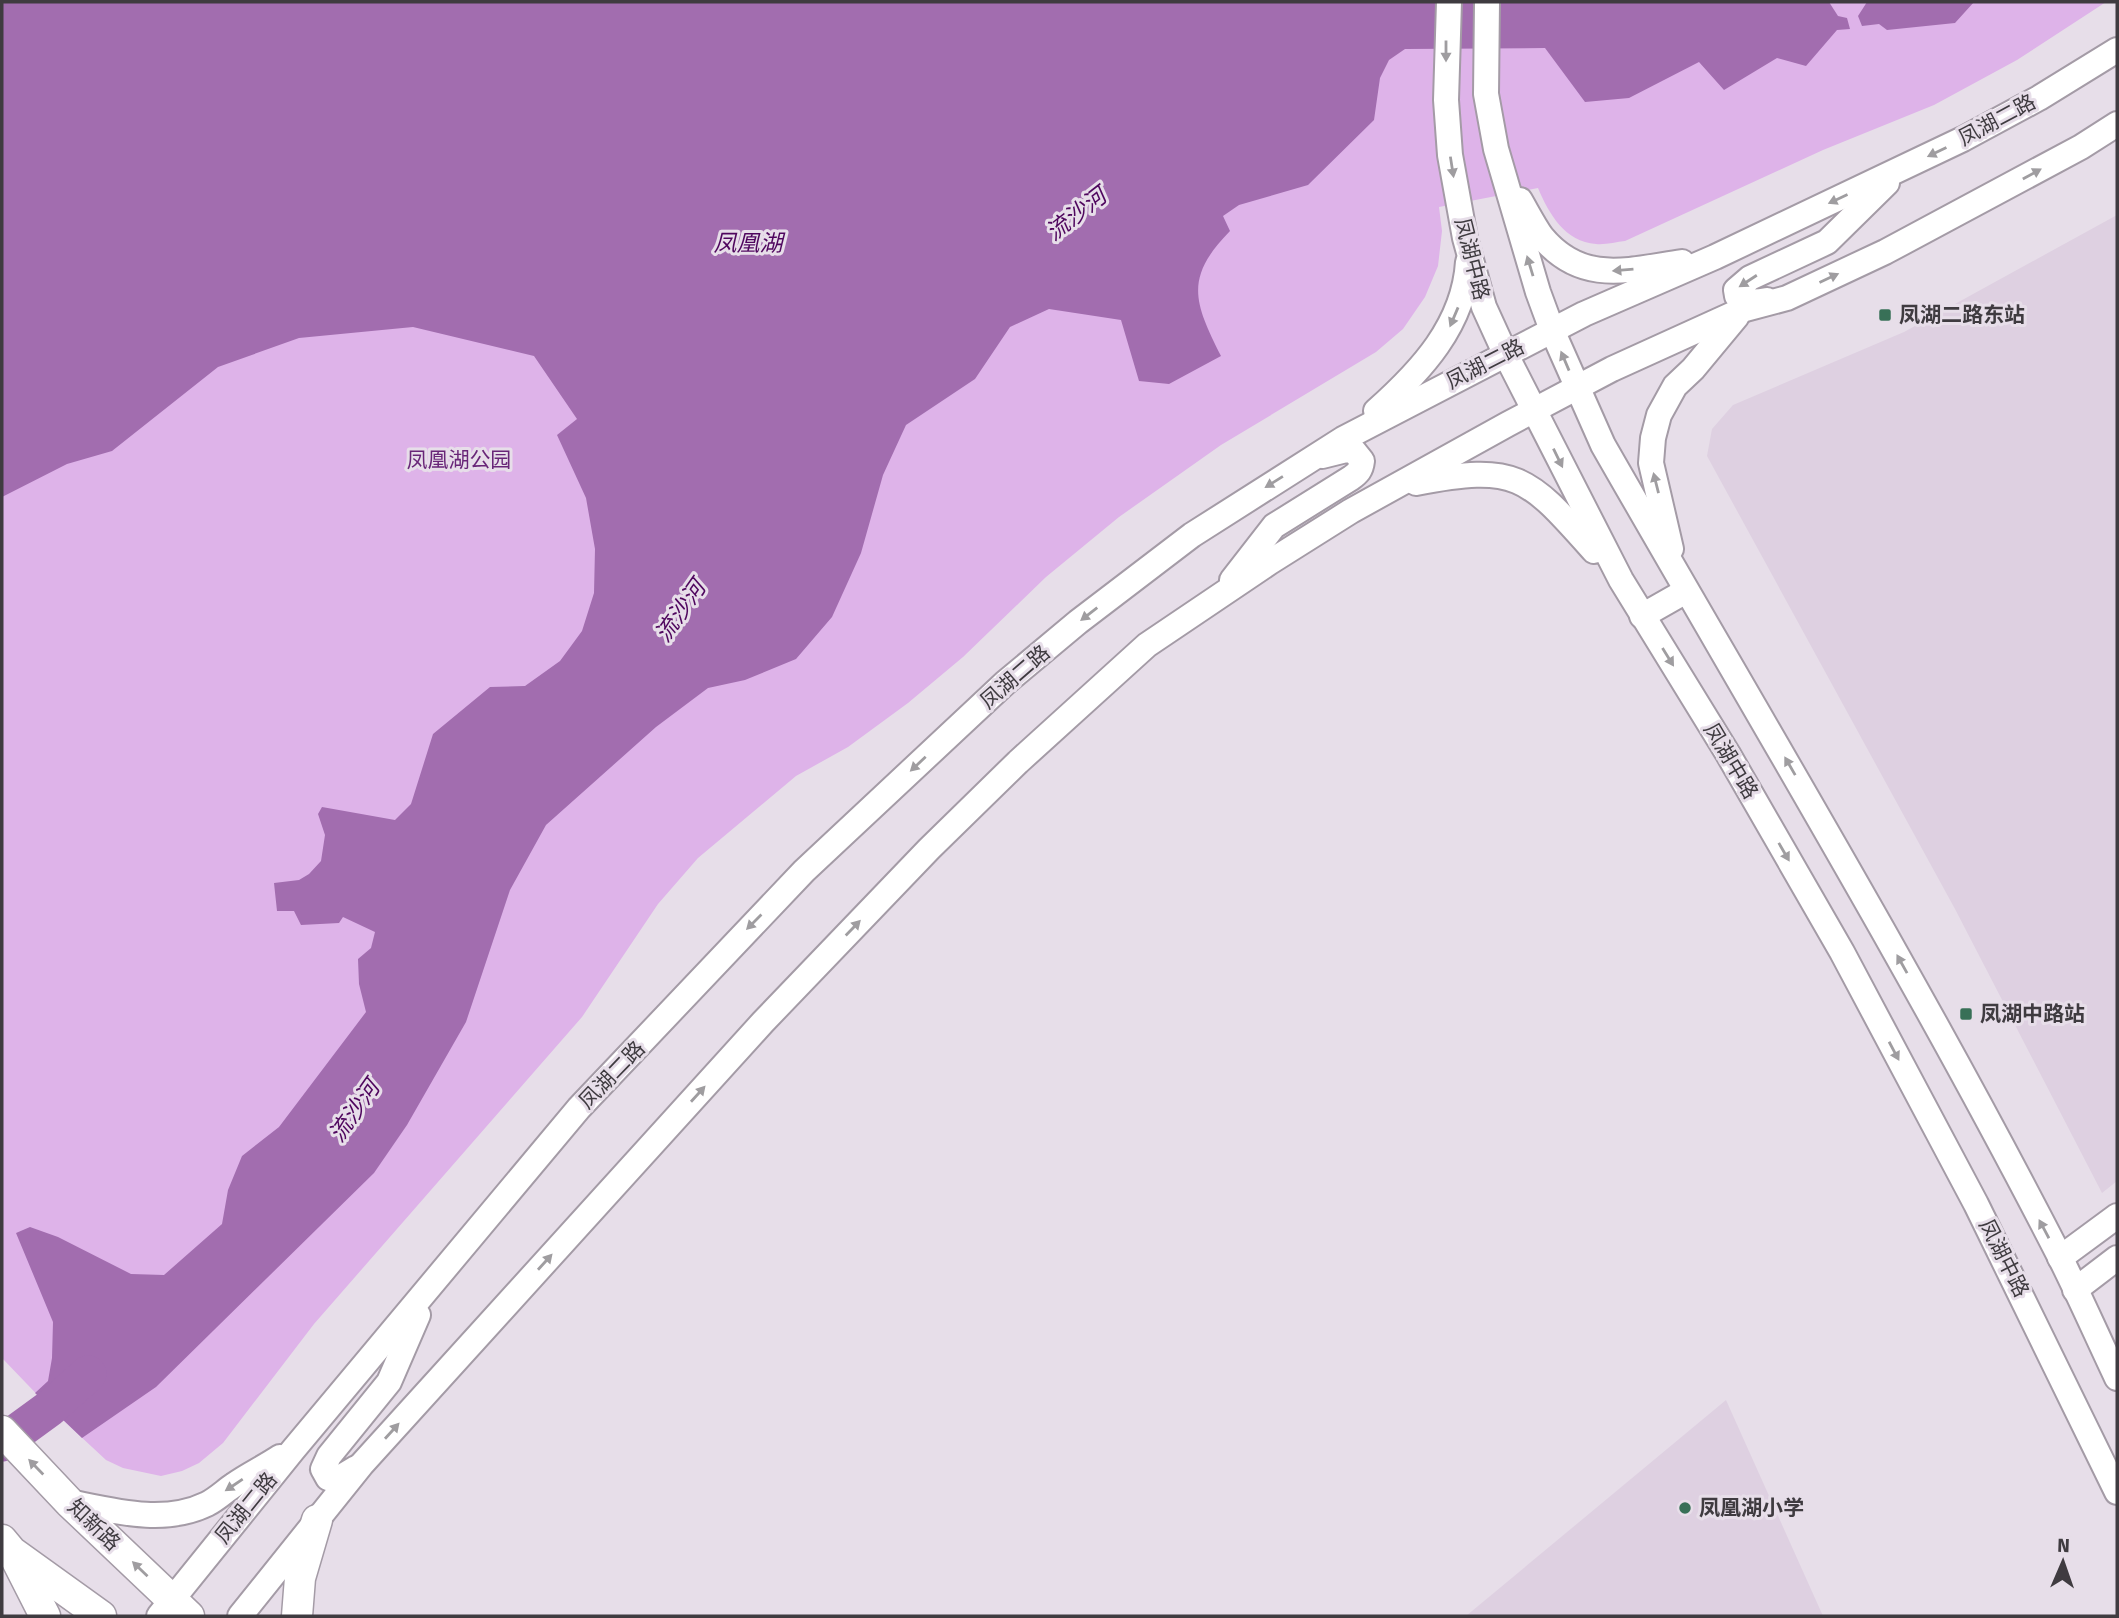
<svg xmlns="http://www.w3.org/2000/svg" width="2119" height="1618" viewBox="0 0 2119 1618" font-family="'Fira Sans','Noto Sans SC',sans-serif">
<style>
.built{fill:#ded0e1}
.green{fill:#deb3e9}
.water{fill:#a26daf}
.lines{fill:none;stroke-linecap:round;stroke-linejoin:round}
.river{stroke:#a26daf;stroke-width:37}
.minor-casing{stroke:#a49ba6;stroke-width:28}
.major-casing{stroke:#a49ba6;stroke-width:33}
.minor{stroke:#fff;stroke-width:24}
.major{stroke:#fff;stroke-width:30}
.oneway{fill:#9f9da0}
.poi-dot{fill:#387057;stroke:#e7dee9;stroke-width:2.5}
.labels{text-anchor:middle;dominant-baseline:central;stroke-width:6;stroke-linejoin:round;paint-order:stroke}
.street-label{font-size:21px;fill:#3f3b40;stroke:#e7dee9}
.poi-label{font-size:21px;font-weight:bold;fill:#3f3b40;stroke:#e7dee9;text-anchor:start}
.park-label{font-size:21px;fill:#692678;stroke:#e7dee9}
.water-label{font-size:23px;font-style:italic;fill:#4f065e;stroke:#e7dee9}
</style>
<rect width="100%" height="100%" fill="#e7dee9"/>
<g class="built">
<polygon points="2117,215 2117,1181 2102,1193 1955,909 1707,456 1712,429 1733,405 1904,332"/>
<polygon points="1726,1400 1823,1616 1466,1616"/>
</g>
<path class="green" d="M2 2H2106L2017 60 1934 105 1823 150 1625 241C1616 242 1605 245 1596 244 1565 242 1549 214 1538 188L1439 207 1442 231 1438 266 1425 297 1403 329 1376 352 1221 445 1119 517 1046 577 963 657 908 703 848 747 796 776 698 858 658 904 582 1017 314 1324 223 1443 199 1463 182 1471 161 1476 123 1468 106 1460 50 1408 2 1358Z"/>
<g class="water">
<path d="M2 2H1829L1838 16 1847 18 1850 29 1837 30 1806 66 1777 58 1724 90 1699 62 1629 98 1585 102 1545 48 1405 49 1389 60 1380 78 1374 120 1308 185 1239 205 1223 216 1230 231C1184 278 1194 302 1221 356L1169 384 1139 381 1121 320 1049 309 1010 327 975 379 906 425 883 475 861 553 832 617 796 659 745 680 708 688 656 727 546 825 510 890 466 1022 407 1125 374 1173 156 1387 82 1438 35 1393 48 1381 52 1358 53 1322 16 1233 30 1227 58 1237 131 1274 164 1275 222 1224 228 1190 242 1156 279 1127 366 1012 359 984 358 959 371 948 375 932 343 917 339 923 301 925 294 911H277L274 883 299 880 309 874 321 861 325 835 318 814 322 807 395 820 411 804 433 734 490 687 525 686 560 661 582 631 594 593 595 549 586 498 557 435 577 419 534 356 413 327 299 338 218 367 112 451 67 464 2 497Z"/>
<polygon points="1867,2 1974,2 1955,23 1887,30 1879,24 1862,26 1858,16"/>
</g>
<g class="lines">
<polyline class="river" points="2,1443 50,1408 88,1374"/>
<g class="minor-casing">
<g id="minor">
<polyline points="1449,2 1446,100 1450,155 1465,238 1484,307 1505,353 1621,580 1728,754 1842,952 1976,1204 2117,1492"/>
<path d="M1487 2 1486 94 1496 149 1538 292 1552 330 1603 445C1757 714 1918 980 2060 1257 2080 1297 2098 1338 2117 1378"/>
<path d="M1520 200C1527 212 1534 226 1542 237 1582 285 1628 270 1682 262"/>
<path d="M1767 300C1756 302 1747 303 1737 296L1736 290 1750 278 1827 242 1887 183"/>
<path d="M1376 411C1421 371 1464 325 1468 262"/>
<path d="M1416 483C1518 463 1528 477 1594 551"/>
<polyline points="1671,549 1651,463 1653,438 1659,415 1675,386 1693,369 1737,316"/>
<path d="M1232 580 1274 526 1351 478C1358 473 1361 470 1362 461L1354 451 1346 450 1322 456"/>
<polyline points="1642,616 1686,591"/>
<polyline points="2060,1258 2117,1216"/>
<polyline points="2075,1290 2117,1258"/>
<polyline points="356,1468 336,1480 328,1478 323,1469 329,1456 389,1382 418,1315"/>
<path d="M69 1502C114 1511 164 1525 207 1504 217 1499 225 1491 234 1485 248 1475 265 1467 280 1457"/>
<polyline points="159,1616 293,1450 579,1108 804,871 1005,683 1078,622 1192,535 1343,439 1584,314 1715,257 1963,139 2039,98 2117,50"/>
<polyline points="240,1616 362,1464 763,1022 929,849 1018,762 1147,645 1270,562 1351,511 1508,424 1612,369 1742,310 1787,298 1885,252 2081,147 2117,124"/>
</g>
</g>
<g class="major-casing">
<g id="major">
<polyline points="2,1431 69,1502 189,1616"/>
<polyline points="2,1540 12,1552 101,1616"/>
<polyline points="14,1555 45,1616"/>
<polyline points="297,1616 300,1578 317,1520"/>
</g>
</g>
<use href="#minor" class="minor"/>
<use href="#major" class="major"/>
</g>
<defs><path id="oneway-solid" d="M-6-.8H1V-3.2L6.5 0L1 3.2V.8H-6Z" transform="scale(1.75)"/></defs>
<g class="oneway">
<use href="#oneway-solid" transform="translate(1446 51) rotate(90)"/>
<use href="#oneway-solid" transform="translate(1937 152) rotate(154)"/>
<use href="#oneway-solid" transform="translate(1452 167) rotate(81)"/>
<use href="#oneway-solid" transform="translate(2032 174) rotate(-29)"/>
<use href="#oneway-solid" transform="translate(1838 199) rotate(155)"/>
<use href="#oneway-solid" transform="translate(1530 266) rotate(-107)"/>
<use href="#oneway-solid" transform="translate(1623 270) rotate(175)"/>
<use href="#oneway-solid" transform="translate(1829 278) rotate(-25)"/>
<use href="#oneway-solid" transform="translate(1748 281) rotate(147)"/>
<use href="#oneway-solid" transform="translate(1454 317) rotate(113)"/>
<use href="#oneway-solid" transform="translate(1565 361) rotate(-113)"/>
<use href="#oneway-solid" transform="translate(1558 458) rotate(64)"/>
<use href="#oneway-solid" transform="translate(1274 482) rotate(148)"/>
<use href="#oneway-solid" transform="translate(1656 483) rotate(-104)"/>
<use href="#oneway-solid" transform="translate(1089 614) rotate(142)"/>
<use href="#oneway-solid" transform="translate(1668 657) rotate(58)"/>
<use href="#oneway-solid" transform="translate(918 764) rotate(137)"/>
<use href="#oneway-solid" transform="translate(1790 766) rotate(-120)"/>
<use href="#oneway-solid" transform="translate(1784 852) rotate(60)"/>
<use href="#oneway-solid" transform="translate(754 922) rotate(135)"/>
<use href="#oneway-solid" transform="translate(853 928) rotate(-46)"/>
<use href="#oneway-solid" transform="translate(1902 964) rotate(-119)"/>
<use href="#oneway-solid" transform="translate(1894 1051) rotate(62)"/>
<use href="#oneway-solid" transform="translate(698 1094) rotate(-48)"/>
<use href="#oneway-solid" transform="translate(2044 1229) rotate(-118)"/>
<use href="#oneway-solid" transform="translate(545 1262) rotate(-48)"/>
<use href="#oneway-solid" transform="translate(392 1431) rotate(-48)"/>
<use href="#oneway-solid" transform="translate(36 1467) rotate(-134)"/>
<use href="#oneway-solid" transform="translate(234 1485) rotate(146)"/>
<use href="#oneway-solid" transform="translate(140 1569) rotate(-136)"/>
</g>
<g class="poi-dot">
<rect x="1878" y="308" width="14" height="14" rx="3.5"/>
<rect x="1959" y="1007" width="14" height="14" rx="3.5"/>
<circle cx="1685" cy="1508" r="7"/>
</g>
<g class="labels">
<g class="street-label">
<text transform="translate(1997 120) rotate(-28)">凤湖二路</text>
<text transform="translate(1472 259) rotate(76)">凤湖中路</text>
<text transform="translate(1485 364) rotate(-27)">凤湖二路</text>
<text transform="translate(1015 677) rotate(-41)">凤湖二路</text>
<text transform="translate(1731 761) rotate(59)">凤湖中路</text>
<text transform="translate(612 1075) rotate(-46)">凤湖二路</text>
<text transform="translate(2004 1258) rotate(63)">凤湖中路</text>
<text transform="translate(246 1508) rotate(-51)">凤湖二路</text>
<text transform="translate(94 1525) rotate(44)">知新路</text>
</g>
<g class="poi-label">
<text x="1899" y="315">凤湖二路东站</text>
<text x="1980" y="1014">凤湖中路站</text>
<text x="1699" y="1508">凤凰湖小学</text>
</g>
<g class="park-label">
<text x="459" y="460">凤凰湖公园</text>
</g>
<g class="water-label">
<text transform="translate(1076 214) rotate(-38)">流沙河</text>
<text x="748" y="243">凤凰湖</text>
<text transform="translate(680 611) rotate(-55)">流沙河</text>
<text transform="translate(354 1111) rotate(-55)">流沙河</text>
</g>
</g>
<rect width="2119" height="1618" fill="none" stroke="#3f3b40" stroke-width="7"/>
<g transform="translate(2063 1562) rotate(2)" stroke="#e7dee9" stroke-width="5" paint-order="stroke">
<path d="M0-5L12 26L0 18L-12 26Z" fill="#3f3b40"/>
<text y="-10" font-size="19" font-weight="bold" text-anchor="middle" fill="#3f3b40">N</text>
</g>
</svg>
